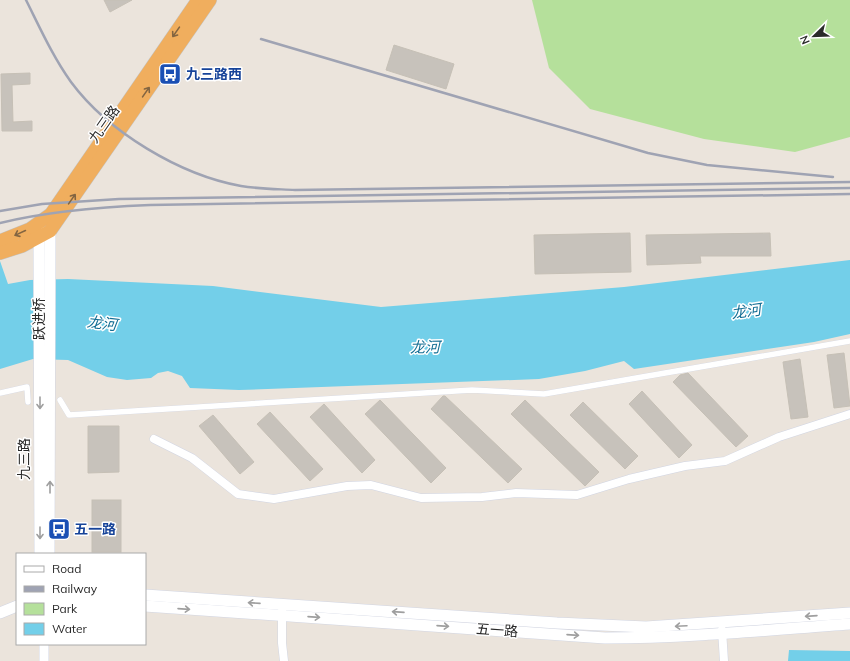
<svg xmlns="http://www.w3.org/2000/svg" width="850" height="661" viewBox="0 0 850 661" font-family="Mulish,'Noto Sans SC',sans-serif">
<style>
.green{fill:#b5e09b}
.water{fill:#73cfe9}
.building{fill:#c7c2bb;stroke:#c6c0b6}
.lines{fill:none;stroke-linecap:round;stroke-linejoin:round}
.pedestrian-casing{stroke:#d1d5e2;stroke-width:6}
.minor-casing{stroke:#d1d5e2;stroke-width:9}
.tertiary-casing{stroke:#d1d5e2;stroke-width:10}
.secondary-casing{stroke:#d1d5e2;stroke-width:12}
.trunk-casing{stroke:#c3c3c3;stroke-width:14}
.pedestrian{stroke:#fff;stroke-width:5.5}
.minor{stroke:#fff;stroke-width:8}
.tertiary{stroke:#fff;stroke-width:9}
.secondary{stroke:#fff;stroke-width:11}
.trunk{stroke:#f0ae5e;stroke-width:13}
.rail{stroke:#9fa3b3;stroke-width:2.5}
.oneway{stroke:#836541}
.oneway2{stroke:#9f9f9f}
.labels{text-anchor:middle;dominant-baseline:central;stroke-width:3;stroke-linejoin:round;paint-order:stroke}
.transit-label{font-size:14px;font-weight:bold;fill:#164399;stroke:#fff;text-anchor:start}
.street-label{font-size:14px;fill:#2a2a2a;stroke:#fff}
.water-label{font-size:15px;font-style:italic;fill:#136e94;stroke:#fff}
</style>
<rect width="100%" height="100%" fill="#ebe4dc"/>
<polygon class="green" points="532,0 850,0 850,137 795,152 704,139 590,109 549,68"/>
<g class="water">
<polygon points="850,260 850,334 814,342 634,369 624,361 585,371 539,379 239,390 190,388 182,376 168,371 158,373 151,378 127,380 107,377 68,360 33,359 0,369 0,261 8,284 30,280 68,279 213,286 381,307 624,287"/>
<polygon points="789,650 850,651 850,661 788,661"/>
</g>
<g class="building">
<polygon points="104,0 132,0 110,12"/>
<polygon points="394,45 454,64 446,89 386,70"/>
<polygon points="30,73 30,84 12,85 13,122 32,121 32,131 2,131 1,74"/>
<polygon points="630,233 631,272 535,274 534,235"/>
<polygon points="770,233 771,256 700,256 701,263 647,265 646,235"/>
<polygon points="844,353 850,406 834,408 827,355"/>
<polygon points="800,359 808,417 791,419 783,362"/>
<polygon points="688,373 748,436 736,447 673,382 680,375"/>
<polygon points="642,391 692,445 679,458 629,404"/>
<polygon points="443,396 445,396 522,469 508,483 431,409"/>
<polygon points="380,400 446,468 431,483 365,414"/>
<polygon points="525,400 599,472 585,486 511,414"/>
<polygon points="583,402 638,456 625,469 570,415"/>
<polygon points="324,404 375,460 362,473 310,417"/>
<polygon points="270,412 323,469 310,481 257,424"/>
<polygon points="213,415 254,462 240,474 199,426"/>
<polygon points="88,426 119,426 119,472 88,473"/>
<rect x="92" y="500" width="29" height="52"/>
</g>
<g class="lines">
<g class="pedestrian-casing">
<g id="pedestrian">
<polyline points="0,393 27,387 28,402"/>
<polyline points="60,400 69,415 472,390 544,394 850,341"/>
</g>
</g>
<g class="minor-casing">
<g id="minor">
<polyline points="154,439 192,458 238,494 274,499 347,486 371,485 421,498 482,497 516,493 577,495 629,479 685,466 725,461 779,437 850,414"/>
<polyline points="282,611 282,643 284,661"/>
<polyline points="722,630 724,661"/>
</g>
</g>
<g class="tertiary-casing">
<polyline id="tertiary" points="44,644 44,661"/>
</g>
<g class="secondary-casing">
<g id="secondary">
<polyline points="39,230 40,554"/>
<polyline points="49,554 50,231"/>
<polyline points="145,595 557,623 646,627 850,613"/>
<path d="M145 606 605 638C687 638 768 630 850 624"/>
<polyline points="0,613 17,606"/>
</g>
</g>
<g class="trunk-casing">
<g id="trunk">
<polyline points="0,241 30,229 51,214 198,0"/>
<polyline points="0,253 22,246 50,231 210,0"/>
</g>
</g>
<use href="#pedestrian" class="pedestrian"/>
<use href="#minor" class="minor"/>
<use href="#tertiary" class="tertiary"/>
<use href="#secondary" class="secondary"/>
<use href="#trunk" class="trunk"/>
<g class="rail">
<path d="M26 0C40 28 53 57 71 82 108 132 180 175 241 186 259 189 277 189 295 190L850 182"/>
<polyline points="261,39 648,153 707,165 833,177"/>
<polyline points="0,211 42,204 119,199 850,188"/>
<path d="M0 223C49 211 100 207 150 205L850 194"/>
</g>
</g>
<defs><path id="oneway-shaft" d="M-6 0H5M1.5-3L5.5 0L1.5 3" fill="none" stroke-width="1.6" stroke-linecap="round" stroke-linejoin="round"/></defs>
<g class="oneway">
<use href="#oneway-shaft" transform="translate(176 32) rotate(125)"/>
<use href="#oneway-shaft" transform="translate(146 92) rotate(-55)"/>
<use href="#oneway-shaft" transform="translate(72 199) rotate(-55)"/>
<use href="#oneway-shaft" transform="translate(20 233) rotate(155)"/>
</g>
<g class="oneway2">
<use href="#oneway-shaft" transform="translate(40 403) rotate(90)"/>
<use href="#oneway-shaft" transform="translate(50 487) rotate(-90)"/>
<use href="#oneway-shaft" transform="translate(40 533) rotate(90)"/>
<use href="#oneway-shaft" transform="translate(254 603) rotate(-176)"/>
<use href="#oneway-shaft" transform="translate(184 609) rotate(4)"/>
<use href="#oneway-shaft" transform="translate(398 612) rotate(-176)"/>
<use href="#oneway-shaft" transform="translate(811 616) rotate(176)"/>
<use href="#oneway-shaft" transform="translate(314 617) rotate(4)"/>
<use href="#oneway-shaft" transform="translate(443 626) rotate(4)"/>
<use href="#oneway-shaft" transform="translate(681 626) rotate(177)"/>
<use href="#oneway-shaft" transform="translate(573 635) rotate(4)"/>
</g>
<defs>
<g id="bus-square" transform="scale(1.15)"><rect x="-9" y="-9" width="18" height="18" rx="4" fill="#1a4fb4" stroke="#fff"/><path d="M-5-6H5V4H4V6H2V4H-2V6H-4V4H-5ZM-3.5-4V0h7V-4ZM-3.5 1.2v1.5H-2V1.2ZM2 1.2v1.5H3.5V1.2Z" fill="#fff"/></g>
</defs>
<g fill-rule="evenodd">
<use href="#bus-square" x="170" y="74"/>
<use href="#bus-square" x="59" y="529"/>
</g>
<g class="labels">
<g class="transit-label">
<text x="186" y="74">九三路西</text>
<text x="74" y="529">五一路</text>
</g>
<g class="street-label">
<text transform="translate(104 124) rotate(-55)">九三路</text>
<text transform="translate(39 319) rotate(-90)">跃进桥</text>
<text transform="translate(24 459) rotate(-90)">九三路</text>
<text transform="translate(497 630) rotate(4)">五一路</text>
</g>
<g class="water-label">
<text transform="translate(746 311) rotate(-8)">龙河</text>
<text transform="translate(102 323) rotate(7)">龙河</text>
<text transform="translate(425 347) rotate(-1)">龙河</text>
</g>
</g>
<rect x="16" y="553" width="130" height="92" fill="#ffffff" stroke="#aaaaaa"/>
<rect x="24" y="566" width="20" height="6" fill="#ffffff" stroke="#aaaaaa"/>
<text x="52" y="573" font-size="12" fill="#2a2a2a">Road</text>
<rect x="24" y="586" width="20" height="6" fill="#9fa3b3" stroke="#aaaaaa"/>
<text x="52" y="593" font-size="12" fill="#2a2a2a">Railway</text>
<rect x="24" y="603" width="20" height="12" fill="#b5e09b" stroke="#aaaaaa"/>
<text x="52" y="613" font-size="12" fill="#2a2a2a">Park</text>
<rect x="24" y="623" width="20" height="12" fill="#73cfe9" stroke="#aaaaaa"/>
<text x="52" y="633" font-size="12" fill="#2a2a2a">Water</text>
<g transform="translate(814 36) rotate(247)" stroke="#ffffff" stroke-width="3" paint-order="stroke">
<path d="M0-3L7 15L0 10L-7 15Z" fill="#2a2a2a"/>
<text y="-6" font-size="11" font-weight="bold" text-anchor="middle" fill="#2a2a2a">N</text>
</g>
</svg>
